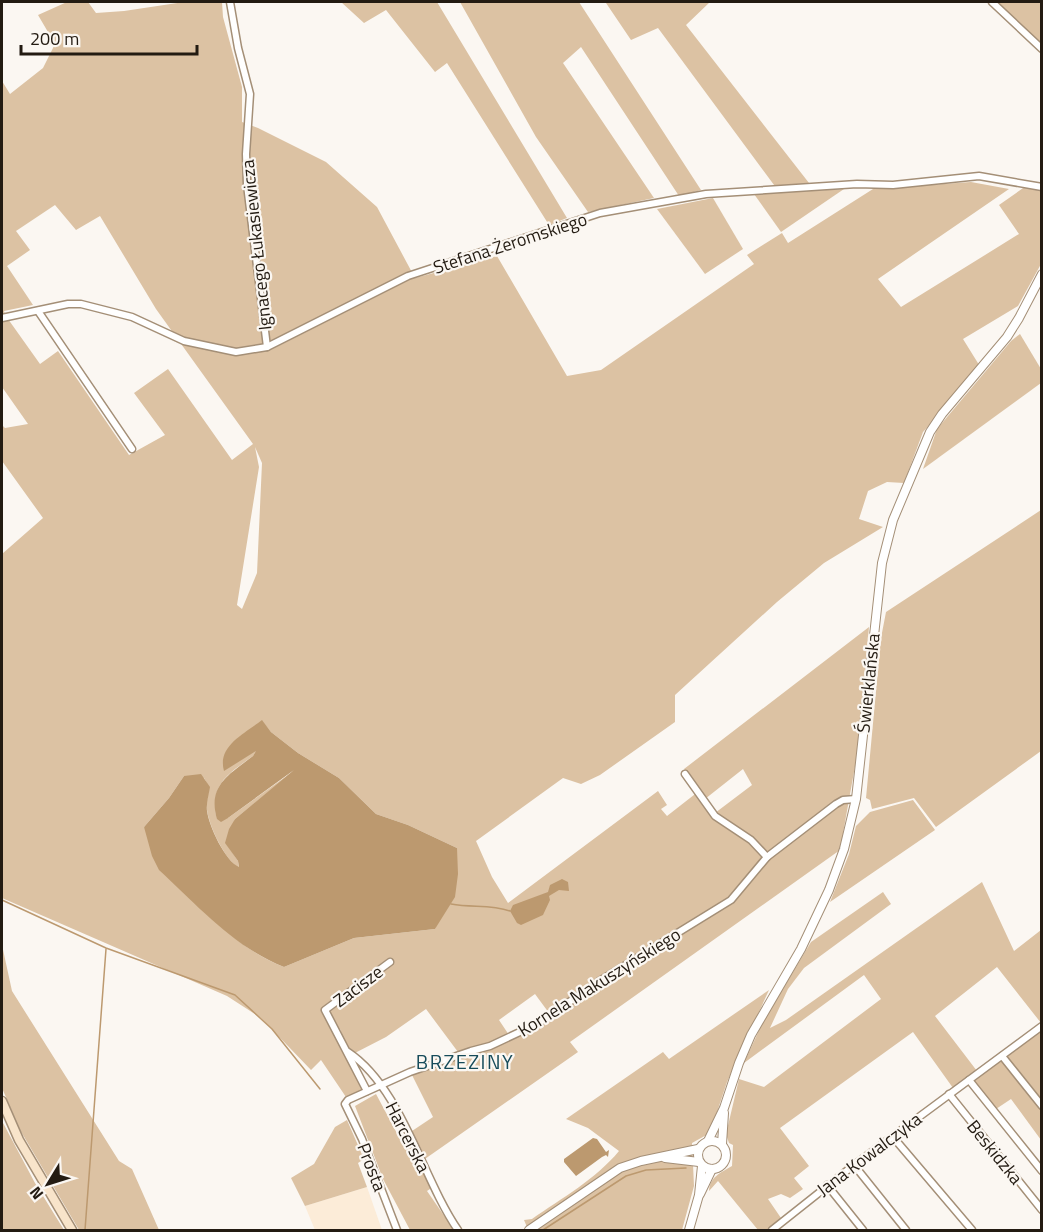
<svg xmlns="http://www.w3.org/2000/svg" width="1043" height="1232" viewBox="0 0 1043 1232" font-family="'Titillium Web',sans-serif">
<style>
.built{fill:#fcecd8}
.green{fill:#dcc2a3;fill-rule:evenodd}
.water{fill:#bc996f}
.lines{fill:none;stroke-linecap:round;stroke-linejoin:round}
.stream{stroke:#bc996f;stroke-width:1.5}
.minor-casing{stroke:#a48f77;stroke-width:9}
.tertiary-casing{stroke:#a48f77;stroke-width:10}
.secondary-casing{stroke:#a48f77;stroke-width:11}
.minor{stroke:#fff;stroke-width:6}
.tertiary{stroke:#fff;stroke-width:8}
.secondary{stroke:#f8e4ca;stroke-width:8}
.labels{text-anchor:middle;dominant-baseline:central;stroke-width:4.5;stroke-linejoin:round;paint-order:stroke}
.street-label{font-size:18px;fill:#231b12;stroke:#fbf7f2}
.neighbourhood-label{font-size:20px;letter-spacing:1.5px;fill:#164b5a;stroke:#fbf7f2}
</style>
<rect width="100%" height="100%" fill="#fbf7f2"/>
<polygon class="built" points="367,1187 382,1230 315,1230 305,1206"/>
<g class="green">
<path d="M67 2H88L96 13 124 11 184 2H222L223 17 242 87V122L258 128 326 162 377 207 415 278 497 256 567 376 601 370 754 264 747 255 782 233 788 243 873 189 971 182 1009 189 878 279 901 307 1019 234 999 205 1026 186 1041 191V264L1018 306 963 339 981 368 923 432 904 483 887 482 868 491 859 519 883 527 824 563 777 602 675 695V722L600 775 581 784 563 778 476 841 492 877 508 903 658 791 667 805 661 809 667 816 699 791 684 769 869 627 857 755 840 850 570 1042 578 1052 422 1161 433 1187 427 1191 454 1230H410L383 1179 355 1106 376 1094 400 1139 433 1117 409 1069 458 1052 426 1009 386 1037 351 1055 348 1052 340 1029 335 1037 363 1089 348 1100 321 1060 311 1070 261 1018 227 996 2 898V554L43 518 2 461V425L5 428 28 424 2 387V321L8 319 40 364 58 351 129 455 165 435 134 393 168 369 232 460 253 444 156 309 100 216 76 230 55 205 16 231 30 250 7 266 33 305 4 311 5 314 2 315V81L10 94 43 68 55 44 38 15ZM255 447 262 463 257 573 242 609 237 605 259 467ZM262 721 271 732 298 753 339 778 376 814 408 825 457 848 435 929 354 938 284 967C218 941 184 882 144 827L169 798 184 776 204 778C213 792 205 796 207 810 209 826 225 860 239 868L238 861 226 843 235 819 295 770 228 818 216 815C211 782 230 773 253 756L257 750 224 770ZM743 769 752 785 715 813 705 799ZM535 994 549 1013 527 1028 509 1035 499 1020Z"/>
<polygon points="341,2 437,2 567,218 549,225 447,63 435,72 386,10 364,23"/>
<polygon points="460,2 579,2 701,190 679,196 581,47 563,63 654,198 588,212 536,137"/>
<polygon points="609,2 710,2 686,25 809,183 777,189 658,28 631,40 606,3"/>
<polygon points="992,2 1041,2 1041,49"/>
<polygon points="844,189 781,232 754,194"/>
<polygon points="713,198 743,249 705,274 657,209"/>
<polygon points="1020,334 1041,369 1041,383 923,469 937,429 1011,341"/>
<polygon points="1041,510 1041,751 936,827 914,798 872,809 870,800 866,798 881,638 886,612"/>
<polygon points="913,800 935,830 830,902 849,854 856,826 870,812"/>
<path d="M982 882 1014 951 1041 930V1023L997 967 935 1016 977 1071 953 1088 913 1032 780 1128 809 1166 794 1178 803 1189 790 1198 781 1194 768 1199 781 1218 767 1230H758L718 1181 709 1191C710 1177 720 1173 732 1166L733 1145 729 1143 726 1134 739 1079 764 1087 881 999 864 975 744 1063 762 1024 811 942 883 892 891 904 804 968 788 989 770 1028 786 1020Z"/>
<polygon points="2,945 12,991 119,1161 132,1169 159,1230 79,1230 20,1130 2,1088"/>
<path d="M769 990 727 1082 710 1133 692 1143 694 1186 682 1230H522L527 1227 524 1220 532 1219C562 1198 596 1179 619 1151L588 1128 566 1119 663 1052 669 1059Z"/>
<polygon points="1040,1031 1042,1032 1041,1140 1011,1099 993,1111 971,1082"/>
<polygon points="347,1120 364,1159 358,1163 367,1187 305,1206 291,1178 314,1164 335,1127"/>
<polygon points="2,1121 35,1183 64,1230 2,1230"/>
</g>
<g class="water">
<path d="M262 720 271 732 298 753 339 778 376 814 408 825 457 848 458 874 455 897 435 929 354 938 284 967C235 948 197 905 159 870L152 856 144 827 169 798 184 776 201 774 210 787C209 794 206 803 207 811 209 826 225 861 239 867L238 861 225 843 229 829 235 819 294 770 228 818 221 822 217 819C207 785 230 774 253 756L256 751 224 771C217 746 244 734 262 720Z"/>
<polygon points="562,879 568,882 569,891 559,890 549,896 550,900 543,915 521,925 517,923 510,911 513,905 548,892 550,885"/>
<polygon points="593,1138 597,1139 606,1152 609,1150 608,1157 606,1155 602,1157 576,1176 564,1162 564,1159"/>
</g>
<g class="lines">
<g class="stream">
<polyline points="2,900 106,948 235,995 272,1029 320,1089"/>
<path d="M451 904C473 908 490 904 510 911"/>
<polyline points="85,1230 106,949"/>
<polyline points="543,1230 626,1176 646,1170 686,1168"/>
</g>
<g class="minor-casing">
<g id="minor">
<polyline points="230,2 238,48 250,94 246,154 247,185 267,347"/>
<polyline points="992,2 1042,49"/>
<polyline points="38,311 132,449"/>
<polyline points="2,318 68,304 81,304 132,317 184,341 236,352 267,347 408,276 600,213 706,194 857,184 893,185 979,176 1042,187"/>
<polyline points="685,774 715,816 751,840 767,857"/>
<path d="M348 1052C402 1088 422 1178 458 1230"/>
<polyline points="1002,1056 1042,1106"/>
<polyline points="969,1080 1042,1171"/>
<polyline points="367,1091 325,1010 390,962"/>
<polyline points="949,1094 1042,1210"/>
<polyline points="893,1137 972,1230"/>
<polyline points="854,1165 906,1230"/>
<polyline points="827,1185 863,1230"/>
<polyline points="397,1230 362,1139 345,1104 348,1100 410,1072 471,1051 490,1046 539,1023 601,980 731,900 767,857 836,804 843,800 856,799"/>
<polyline points="772,1230 854,1165 1042,1026"/>
</g>
</g>
<g class="tertiary-casing">
<g id="tertiary">
<circle cx="712" cy="1155" r="14"/>
<polyline points="708,1141 724,1108 739,1063 751,1035 801,949 829,890 844,849 856,799 882,563 893,520 930,432 942,414 1007,337 1019,318 1042,274"/>
<polyline points="722,1144 724,1113"/>
<polyline points="665,1158 699,1162"/>
<polyline points="700,1194 712,1169"/>
<polyline points="529,1230 620,1168 641,1161 698,1149"/>
<polyline points="689,1230 699,1195 702,1166"/>
</g>
</g>
<g class="secondary-casing">
<polyline id="secondary" points="2,1101 19,1140 72,1230"/>
</g>
<use href="#minor" class="minor"/>
<use href="#tertiary" class="tertiary"/>
<use href="#secondary" class="secondary"/>
</g>
<g class="labels">
<g class="street-label">
<text transform="translate(510 243) rotate(-18)">Stefana Żeromskiego</text>
<text transform="translate(256 245) rotate(-96)">Ignacego Łukasiewicza</text>
<text transform="translate(868 683) rotate(-84)">Świerklańska</text>
<text transform="translate(599 982) rotate(-32)">Kornela Makuszyńskiego</text>
<text transform="translate(358 986) rotate(-37)">Zacisze</text>
<text transform="translate(408 1137) rotate(63)">Harcerska</text>
<text transform="translate(995 1152) rotate(51)">Beskidzka</text>
<text transform="translate(869 1154) rotate(-37)">Jana Kowalczyka</text>
<text transform="translate(372 1167) rotate(69)">Prosta</text>
</g>
<g class="neighbourhood-label">
<text x="465" y="1061">BRZEZINY</text>
</g>
</g>
<rect width="1043" height="1232" fill="none" stroke="#231b12" stroke-width="6"/>
<g transform="translate(48 1184) rotate(232)" stroke="#fbf7f2" stroke-width="4.5" paint-order="stroke">
<path d="M0-4.5L10 22L0 15L-10 22Z" fill="#231b12"/>
<text y="-9" font-size="16" font-weight="bold" text-anchor="middle" fill="#231b12">N</text>
</g>
<path d="M21 45v9h176v-9" fill="none" stroke="#231b12" stroke-width="3"/>
<text x="30" y="45" font-size="18" fill="#231b12" stroke="#fbf7f2" stroke-width="4.5" paint-order="stroke">200 m</text>
</svg>
